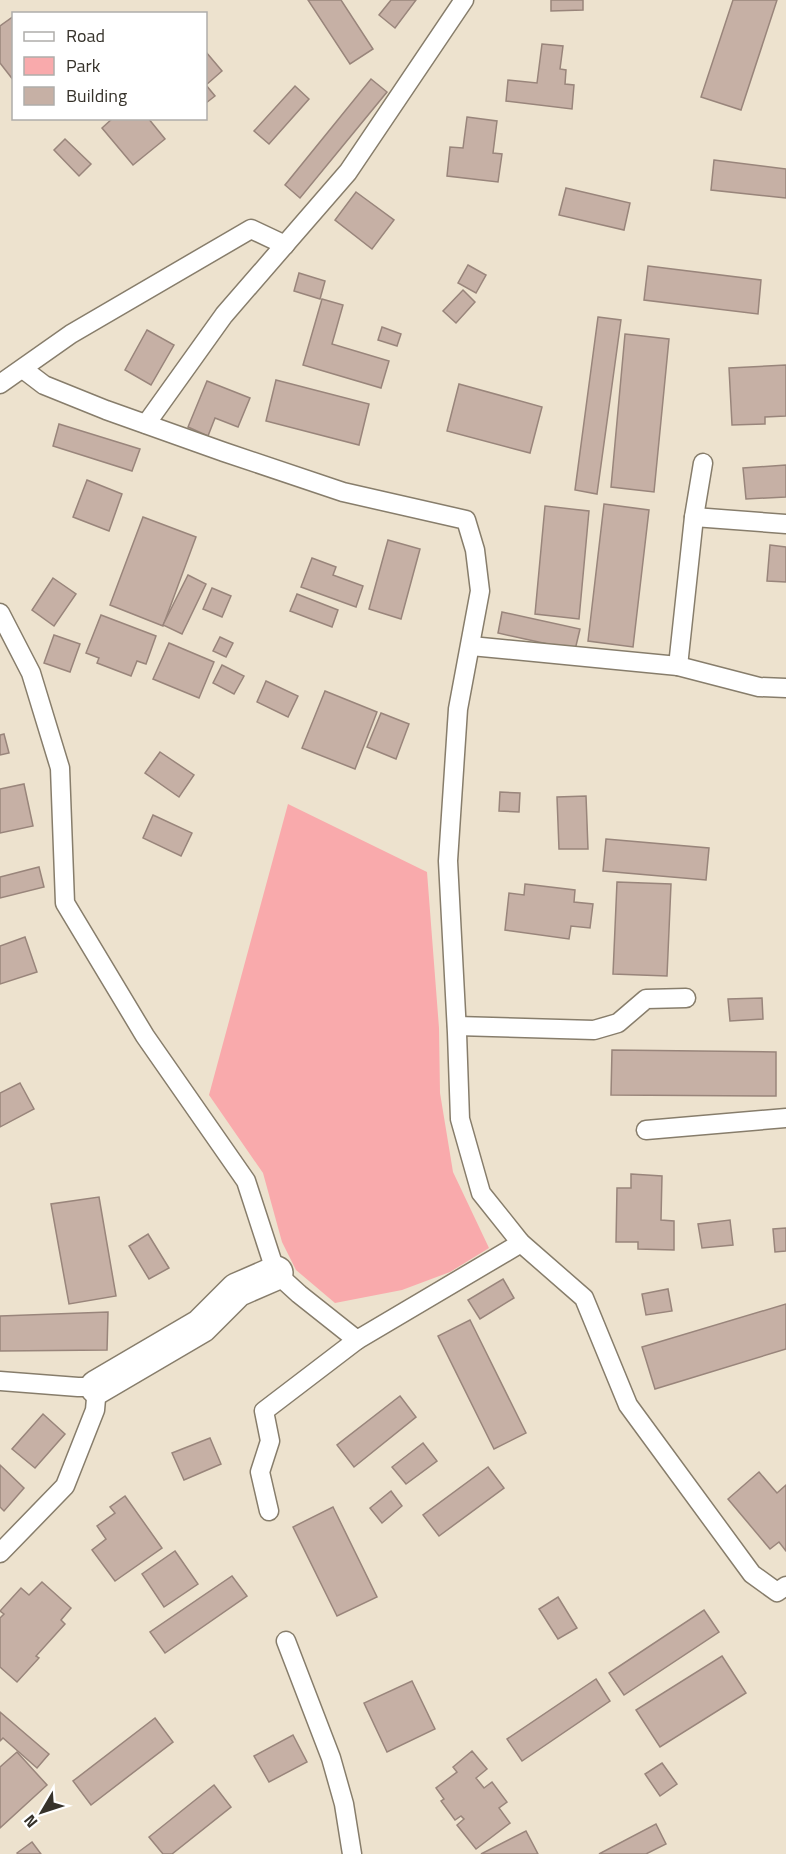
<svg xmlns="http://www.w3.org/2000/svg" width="786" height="1854" viewBox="0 0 786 1854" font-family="'Titillium Web',sans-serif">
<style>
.green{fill:#f9aaac}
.building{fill:#c6b0a5;stroke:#99857b;stroke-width:1.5}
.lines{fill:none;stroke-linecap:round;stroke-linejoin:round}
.service-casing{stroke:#877d6b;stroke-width:21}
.minor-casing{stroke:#877d6b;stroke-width:36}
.service{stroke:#fff;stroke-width:18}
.minor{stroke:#fff;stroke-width:33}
</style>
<rect width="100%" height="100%" fill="#ede2ce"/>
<polygon class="green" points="288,804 427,872 439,1028 440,1093 453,1172 489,1248 450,1272 402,1290 335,1303 296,1270 282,1242 263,1173 209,1095"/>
<g class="building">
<polygon points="308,0 341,0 373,49 350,64"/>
<polygon points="391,0 416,0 395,28 379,15"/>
<polygon points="551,0 583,0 583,10 551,11"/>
<polygon points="733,0 777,0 741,110 701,97"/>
<polygon points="14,16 14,81 0,63 0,26"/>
<polygon points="542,44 563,46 560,69 566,70 565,84 574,85 572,109 506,101 508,80 537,83"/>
<polygon points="206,52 222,71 206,85 215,96 206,103"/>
<polygon points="371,79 387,92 300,198 285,185"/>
<polygon points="295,86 309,99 269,144 254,131"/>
<polygon points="467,117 497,121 493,153 502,154 498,182 447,176 450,147 463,148"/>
<polygon points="113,118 148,118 165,139 133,165 102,128"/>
<polygon points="65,139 91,164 79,176 54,150"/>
<polygon points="714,160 786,169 786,198 711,190"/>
<polygon points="566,188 630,203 624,230 559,215"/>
<polygon points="356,192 394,220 372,249 335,220"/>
<polygon points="468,265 486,275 476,293 458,283"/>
<polygon points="648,266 761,280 758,314 644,300"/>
<polygon points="299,273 325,281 320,299 294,291"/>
<polygon points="463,290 475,302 456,323 443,311"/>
<polygon points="322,299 343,305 332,344 389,361 381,388 303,365"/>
<polygon points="598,317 621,320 597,494 575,490"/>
<polygon points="382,327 401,334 397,346 378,340"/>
<polygon points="147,330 174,345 151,385 125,370"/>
<polygon points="625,334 669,339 654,492 611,487"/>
<polygon points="786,365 786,416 765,417 765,424 732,425 729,368"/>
<polygon points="276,380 369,404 359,445 266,421"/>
<polygon points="207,381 250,398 238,427 215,418 208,436 188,427"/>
<polygon points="459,384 542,407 530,453 447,431"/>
<polygon points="59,424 140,449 132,471 53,446"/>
<polygon points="786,465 786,497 746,499 743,468"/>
<polygon points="87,480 122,494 109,531 73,517"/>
<polygon points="604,504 649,510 633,647 588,641"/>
<polygon points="545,506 589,511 579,619 535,614"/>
<polygon points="143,517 196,537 163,626 110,605"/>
<polygon points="388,540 420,549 401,619 369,609"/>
<polygon points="770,545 786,547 786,582 767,581"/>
<polygon points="312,558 336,567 333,575 363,586 356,607 301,587"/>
<polygon points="188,575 206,584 182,634 163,625"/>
<polygon points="53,578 76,594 54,626 32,610"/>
<polygon points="212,588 231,596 222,617 203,609"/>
<polygon points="297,594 338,610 332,627 290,611"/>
<polygon points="502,612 580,629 575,650 498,633"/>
<polygon points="101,615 156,636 146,664 137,661 131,676 97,663 99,658 86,653"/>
<polygon points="54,635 80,644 70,672 44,663"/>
<polygon points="220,637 233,643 226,657 213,651"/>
<polygon points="169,643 214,662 199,698 153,679"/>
<polygon points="222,665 244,676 234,694 213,683"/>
<polygon points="266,681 298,696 288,717 257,702"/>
<polygon points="325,691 377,712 355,769 302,748"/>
<polygon points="381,713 409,724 396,759 367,747"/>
<polygon points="4,734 9,753 0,755 0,735"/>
<polygon points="160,752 194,775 179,797 145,773"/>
<polygon points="24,784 33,826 0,833 0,789"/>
<polygon points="500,792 520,793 519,812 499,811"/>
<polygon points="586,796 588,849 559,849 557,797"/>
<polygon points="153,815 192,833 181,856 143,838"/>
<polygon points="606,839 709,848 706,880 603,871"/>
<polygon points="39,867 44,887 0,898 0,877"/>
<polygon points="617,882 671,884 667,976 613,974"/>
<polygon points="525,884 575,890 574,902 593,904 590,928 571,926 569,939 505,930 509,893 524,895"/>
<polygon points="25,937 37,972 0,984 0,946"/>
<polygon points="762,998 763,1019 730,1021 728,999"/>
<polygon points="612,1050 776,1052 776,1096 611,1095"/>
<polygon points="20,1083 34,1109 0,1127 0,1093"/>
<polygon points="631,1174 662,1176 661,1220 674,1221 674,1250 638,1249 638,1242 616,1242 617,1188 631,1188"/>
<polygon points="99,1197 116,1296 69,1304 51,1204"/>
<polygon points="730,1220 733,1245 702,1248 698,1224"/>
<polygon points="786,1228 786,1251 775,1252 773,1229"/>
<polygon points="148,1234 169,1268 149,1279 129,1246"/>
<polygon points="503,1279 514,1298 480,1319 468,1300"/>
<polygon points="668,1289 672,1311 646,1315 642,1294"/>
<polygon points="786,1304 786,1349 655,1389 642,1347"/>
<polygon points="108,1312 107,1350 0,1351 0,1316"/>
<polygon points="470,1320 526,1433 494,1449 438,1336"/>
<polygon points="400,1396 416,1417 354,1467 337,1445"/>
<polygon points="43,1414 65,1434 35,1468 12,1449"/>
<polygon points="210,1438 221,1464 184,1480 172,1453"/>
<polygon points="423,1443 437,1461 406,1484 392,1467"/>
<polygon points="0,1465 24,1488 4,1511 0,1507"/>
<polygon points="488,1467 504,1488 439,1536 423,1515"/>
<polygon points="759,1472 777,1493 786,1485 786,1551 779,1542 770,1549 728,1499"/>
<polygon points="391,1491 402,1506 382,1523 370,1508"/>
<polygon points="125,1496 162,1548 115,1581 92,1550 106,1539 97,1526 115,1513 110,1507"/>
<polygon points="333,1507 377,1597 337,1616 293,1527"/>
<polygon points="175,1551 198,1584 164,1607 142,1574"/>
<polygon points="232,1576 247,1596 165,1653 150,1632"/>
<polygon points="42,1582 71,1608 61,1620 65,1624 36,1656 39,1658 17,1682 0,1667 0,1618 4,1614 0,1611 21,1588 29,1595"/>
<polygon points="558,1597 577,1628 558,1639 539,1609"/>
<polygon points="704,1610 719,1632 624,1695 609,1673"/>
<polygon points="722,1656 746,1693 660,1747 636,1710"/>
<polygon points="596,1679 610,1701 522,1761 507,1739"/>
<polygon points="412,1681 435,1729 387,1752 364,1703"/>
<polygon points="0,1712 49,1754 37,1768 3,1738 0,1741"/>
<polygon points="155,1718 173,1742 91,1805 73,1781"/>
<polygon points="293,1735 307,1762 269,1782 254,1756"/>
<polygon points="472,1751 487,1769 476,1778 484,1788 492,1782 507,1802 499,1808 510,1823 476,1849 457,1825 464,1819 461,1816 455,1820 441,1801 444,1799 436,1788 457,1772 453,1767"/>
<polygon points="17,1752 47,1785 0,1828 0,1767"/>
<polygon points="662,1763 677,1784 660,1796 645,1774"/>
<polygon points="214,1785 231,1807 172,1854 163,1854 149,1837"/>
<polygon points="656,1824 666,1844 646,1854 599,1854"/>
<polygon points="526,1831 538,1854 481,1854"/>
<polygon points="32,1842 41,1854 18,1854 17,1853"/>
</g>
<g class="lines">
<g class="service-casing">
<g id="service">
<polyline points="23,369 44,385 106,410 224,452 343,492 466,520 475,550 480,591 458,709 448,861 457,1033 460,1119 481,1193 521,1243 584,1298 628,1405 752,1574 777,1592 786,1586"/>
<polyline points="0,384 71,334 251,229 285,245"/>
<polyline points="146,424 224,315 348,172 464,0"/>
<polyline points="694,517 786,524"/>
<polyline points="0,613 31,673 60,768 65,903 145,1036 246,1181 276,1273 299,1294 357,1340 521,1243"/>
<polyline points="471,646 678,666 694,517 703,463"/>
<polyline points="678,666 759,687 786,688"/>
<polyline points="457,1026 594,1030 618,1023 646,999 686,998"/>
<polyline points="646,1130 786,1118"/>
<polyline points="0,1381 78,1387 97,1387 95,1410 65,1486 0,1553"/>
<polyline points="269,1511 260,1472 270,1441 264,1411 357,1340"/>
<polyline points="286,1641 331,1758 344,1804 352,1854"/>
</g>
</g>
<g class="minor-casing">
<polyline id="minor" points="97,1387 201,1326 237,1290 276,1273"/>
</g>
<use href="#service" class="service"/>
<use href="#minor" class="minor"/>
</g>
<rect x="12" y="12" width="195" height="108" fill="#ffffff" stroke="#afadaa" stroke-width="1.5"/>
<rect x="24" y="32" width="30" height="9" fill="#ffffff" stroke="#afadaa" stroke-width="1.5"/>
<text x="66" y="42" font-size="18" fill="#36322a">Road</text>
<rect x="24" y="57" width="30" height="18" fill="#f9aaac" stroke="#afadaa" stroke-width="1.5"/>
<text x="66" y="72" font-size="18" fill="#36322a">Park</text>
<rect x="24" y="87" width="30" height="18" fill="#c6b0a5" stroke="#afadaa" stroke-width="1.5"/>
<text x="66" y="102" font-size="18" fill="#36322a">Building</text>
<g transform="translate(42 1812) rotate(231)" stroke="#ffffff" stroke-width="4.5" paint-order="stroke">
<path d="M0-4.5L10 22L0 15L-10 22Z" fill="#36322a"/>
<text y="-9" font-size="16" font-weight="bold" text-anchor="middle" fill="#36322a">N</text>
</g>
</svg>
